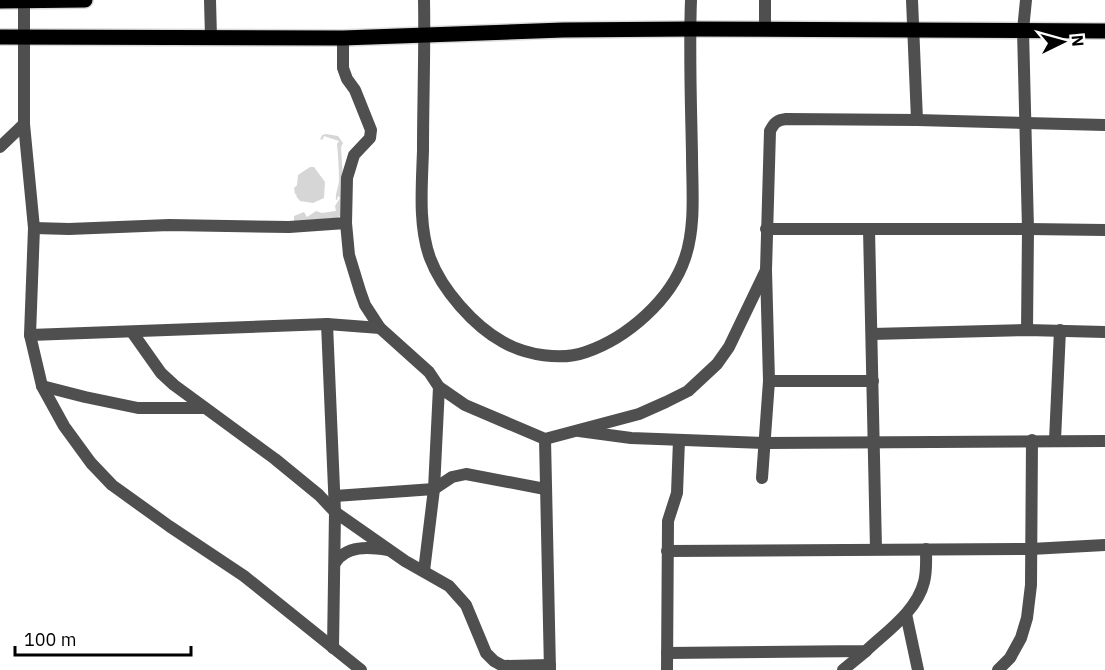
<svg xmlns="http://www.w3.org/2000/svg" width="1105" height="670" viewBox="0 0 1105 670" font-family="'IBM Plex Sans',sans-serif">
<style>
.green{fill:#d6d6d6}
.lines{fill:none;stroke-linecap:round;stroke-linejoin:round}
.primary-casing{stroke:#dbdbdb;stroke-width:18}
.street{stroke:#4f4f4f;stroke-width:12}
.primary{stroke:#000;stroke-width:15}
</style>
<rect width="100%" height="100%" fill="#fff"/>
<g class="green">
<path d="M326 134 338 136 343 143 341 147 343 179 340 216 337 218 294 221V216L304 212 307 217 316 211 322 213 336 211 335 206 340 198 338 196 337 200H336C335 193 339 187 339 180 339 167 338 155 337 144L339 141 324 136 323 139 320 140 322 135Z"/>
<polygon points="310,167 314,167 325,182 324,198 313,203 300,201 296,196 297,195 295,194 294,188 297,185 298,175"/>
</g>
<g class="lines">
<g class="primary-casing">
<g id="primary">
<polyline points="0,1 85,0"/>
<polyline points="0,37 343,38 563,30 690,29 1105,31"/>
</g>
</g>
<g class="street">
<polyline points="24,0 24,124 34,228 30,335 42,386 64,426 91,463 112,485 169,526 244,576 361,670"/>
<polyline points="210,0 211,37"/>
<path d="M424 0C425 50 423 100 423 150 422 185 418 225 430 258 442 290 474 326 503 342 526 355 561 361 586 352 627 338 671 300 685 258 696 226 692 188 692 154 691 103 689 51 691 0"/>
<polyline points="912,0 917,120"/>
<polyline points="1026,0 1023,30 1028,229 1027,330"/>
<polyline points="765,29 765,0"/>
<polyline points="343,38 343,68 347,79 355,90 371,130 370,138 354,155 347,178 346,223 349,255 360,291 365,305 380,328 429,372 439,387 465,405 545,439 639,414 666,402 688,391 717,364 729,347 766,270"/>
<polyline points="0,147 24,124"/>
<polyline points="34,228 69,229 169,225 289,227 346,223"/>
<polyline points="766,229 1028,229 1105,230"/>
<polyline points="869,229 876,549"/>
<polyline points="327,324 335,512 333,648"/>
<polyline points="132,332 161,373 174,385 275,459 319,495 335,512 405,561 449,586 466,605 486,653 494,661 503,666 550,665"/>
<polyline points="872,334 1027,330 1105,332"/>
<polyline points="30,335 327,324 380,328"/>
<polyline points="769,381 873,381"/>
<polyline points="42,386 85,397 138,408 205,408"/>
<polyline points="579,431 631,438 766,443 1105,441"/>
<polyline points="545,439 550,670"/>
<polyline points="1055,440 1060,330"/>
<path d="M762 478 769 381 766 270 770 131C774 123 777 120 786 119L917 120 1105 125"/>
<polyline points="335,496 434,489 452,477 466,474 545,489"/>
<polyline points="667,551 1031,549 1105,545"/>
<path d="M335 563C346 545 369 547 388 550"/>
<polyline points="424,571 434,489 439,387"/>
<polyline points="906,614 918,670"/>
<path d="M667 653 866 651C886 632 917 611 924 582 927 571 926 560 926 549"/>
<polyline points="667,670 668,521 677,493 679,440"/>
<polyline points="843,670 866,651"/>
<polyline points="998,670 1010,658 1021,638 1027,618 1031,585 1032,440"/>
</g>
<use href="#primary" class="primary"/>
</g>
<g transform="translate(1063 42) rotate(85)" stroke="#ffffff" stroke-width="4.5" paint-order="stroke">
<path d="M0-4.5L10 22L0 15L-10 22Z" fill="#000000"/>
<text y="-9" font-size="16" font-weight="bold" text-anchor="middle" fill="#000000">N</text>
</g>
<path d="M15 646v9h176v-9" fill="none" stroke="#000000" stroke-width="3"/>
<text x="24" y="646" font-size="18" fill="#000000" stroke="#ffffff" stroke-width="4.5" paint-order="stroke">100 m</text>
</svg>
